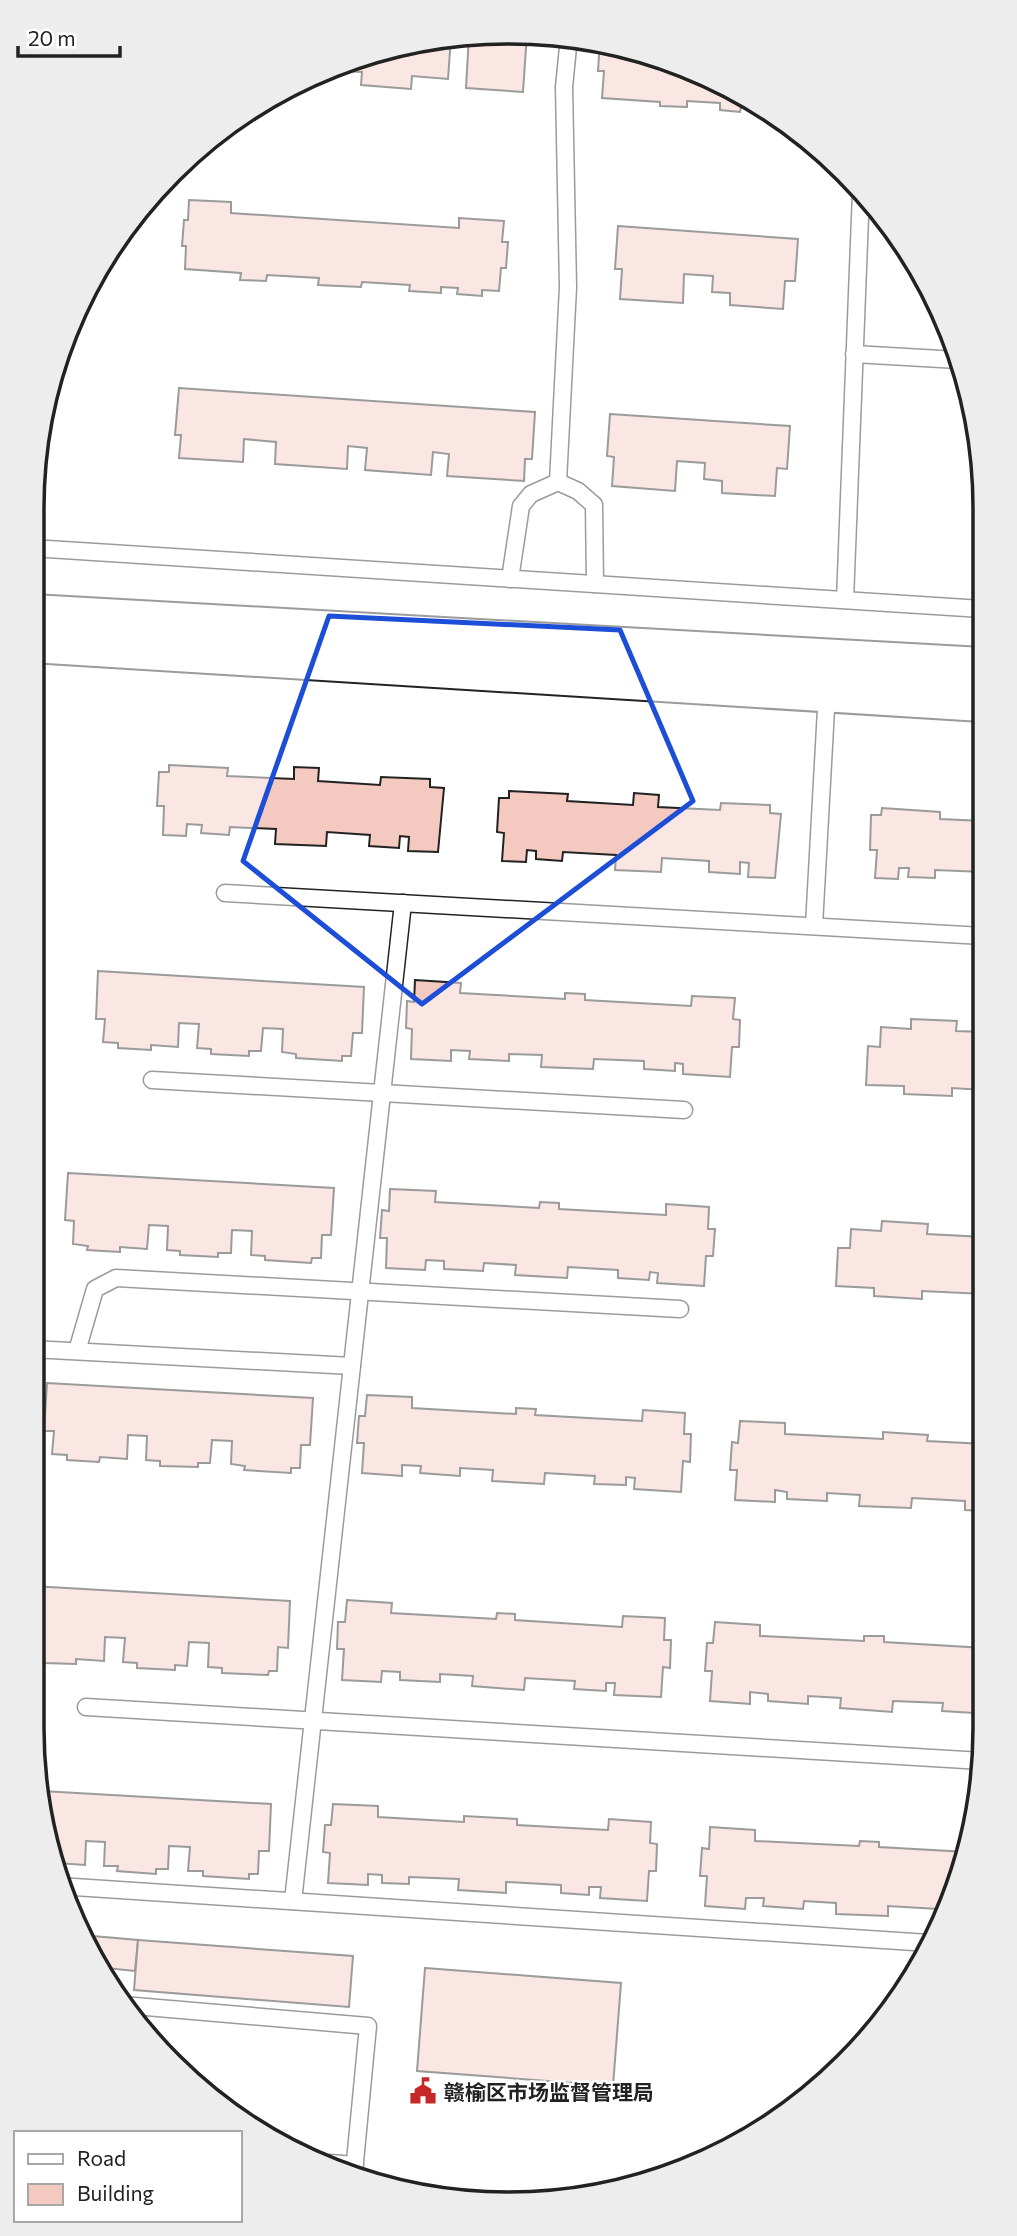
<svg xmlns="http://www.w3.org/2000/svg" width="1017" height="2236" viewBox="0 0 1017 2236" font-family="Commissioner,'Noto Sans SC',sans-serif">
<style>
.building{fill:#f3c9c0;stroke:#222;stroke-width:2}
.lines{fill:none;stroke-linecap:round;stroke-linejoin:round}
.service-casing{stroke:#222;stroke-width:19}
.secondary-casing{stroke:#222;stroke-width:42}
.service{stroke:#fff;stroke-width:16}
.secondary{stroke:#fff;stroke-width:38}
.marked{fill:none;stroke:#1d4ed8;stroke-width:5;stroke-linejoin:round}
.labels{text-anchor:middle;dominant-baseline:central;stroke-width:5;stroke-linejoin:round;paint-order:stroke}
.poi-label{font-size:21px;font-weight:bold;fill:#222;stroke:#fff;text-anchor:start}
.rim{fill:none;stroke:#222;stroke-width:3.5}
</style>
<rect width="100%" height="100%" fill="#fff"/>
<g class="building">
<polygon points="508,32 527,33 523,92 466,88 469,35"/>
<polygon points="451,37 448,79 412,76 411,89 361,85 362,72 322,70 415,41"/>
<polygon points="600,40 691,68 761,108 741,107 740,112 720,110 720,103 687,101 687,107 660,106 660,102 602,98 604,71 598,71"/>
<polygon points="189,200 231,202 231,213 459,228 459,218 504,221 502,242 508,242 506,268 501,268 499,291 482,290 482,296 457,294 458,288 441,287 441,293 409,291 410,285 362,282 361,287 318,285 319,278 267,275 266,281 240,280 241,273 185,269 186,246 182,246 184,220 188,220"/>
<polygon points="618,226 798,239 795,281 785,281 783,309 730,305 730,293 712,292 713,276 684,274 683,303 620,299 622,269 615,269"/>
<polygon points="179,388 535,412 532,459 525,459 524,481 447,476 449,454 433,452 431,475 365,470 367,448 348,446 347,469 275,464 276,442 244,439 243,462 179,458 181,435 175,435"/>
<polygon points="610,414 790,426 787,469 777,468 775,496 722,493 722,481 704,479 705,463 677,461 675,491 612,486 614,457 607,456"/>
<polygon points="169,765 228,768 227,776 294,779 294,767 319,768 318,781 380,785 381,777 430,779 430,787 444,788 438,852 408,851 409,837 400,836 399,848 369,846 370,835 327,832 326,846 275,844 276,829 230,827 229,835 201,833 202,825 187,824 186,836 163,835 164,806 157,806 159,772 169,772"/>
<polygon points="509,791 568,794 567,801 633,805 634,793 659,795 658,807 720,810 721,803 770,805 770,813 781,814 775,878 748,877 749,863 740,862 740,874 709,872 709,861 662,858 661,872 615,870 616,855 563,852 562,861 536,859 536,851 527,850 526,862 502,861 504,833 497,832 499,798 509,798"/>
<polygon points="882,808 940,812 940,819 983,821 983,872 935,870 935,878 908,877 909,868 899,868 898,879 875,878 877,850 870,850 871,815 881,815"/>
<polygon points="98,971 364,987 362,1033 353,1033 351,1056 342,1056 342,1061 296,1058 296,1054 282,1052 283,1029 263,1028 261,1051 249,1051 249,1056 211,1054 211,1049 197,1048 199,1024 179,1023 178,1047 151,1045 151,1050 118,1048 118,1043 103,1042 105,1019 96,1019"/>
<polygon points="415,980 461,983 460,993 565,999 565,993 585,994 585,1000 691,1006 692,996 735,998 733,1019 740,1020 739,1047 732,1047 730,1077 683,1074 683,1064 675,1063 675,1071 644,1069 644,1061 594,1059 593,1069 541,1067 542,1055 509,1054 509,1061 469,1059 470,1051 451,1050 451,1061 411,1059 412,1029 406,1028 407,1001 414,1002"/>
<polygon points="911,1019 957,1021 956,1031 983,1032 983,1090 952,1088 952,1096 904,1094 904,1086 866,1085 868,1046 880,1047 881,1027 911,1029"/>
<polygon points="68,1173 334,1188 331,1235 322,1235 321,1258 312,1258 311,1263 265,1260 265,1256 251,1255 252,1231 232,1230 231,1253 218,1253 218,1257 180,1255 180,1251 167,1250 168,1226 149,1225 147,1249 120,1247 120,1252 87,1250 88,1246 73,1244 74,1221 65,1220"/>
<polygon points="390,1189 436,1191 435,1202 539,1208 540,1202 559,1203 559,1209 666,1215 666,1204 709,1207 708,1229 715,1229 713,1256 706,1256 704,1286 657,1283 658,1273 650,1272 649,1280 618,1278 618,1270 568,1267 567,1278 515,1275 516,1265 484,1263 483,1271 444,1269 444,1261 426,1260 425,1270 386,1268 387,1238 380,1238 382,1210 389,1211"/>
<polygon points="882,1221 928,1224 927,1234 984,1237 984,1294 922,1291 922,1299 874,1296 874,1288 836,1286 838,1248 850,1248 851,1229 881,1231"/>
<polygon points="47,1383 313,1398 310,1445 301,1445 300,1468 291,1468 291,1473 244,1470 245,1466 231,1464 232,1441 212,1440 210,1463 198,1463 198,1467 160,1466 160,1461 146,1460 147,1436 128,1435 127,1459 100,1457 99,1462 67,1460 67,1455 52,1454 54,1431 44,1431"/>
<polygon points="367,1395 412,1397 412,1408 516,1414 516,1408 536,1409 535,1415 642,1421 643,1410 685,1413 684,1434 691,1434 690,1462 683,1461 681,1492 634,1489 635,1478 626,1477 626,1485 594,1484 595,1476 545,1473 544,1484 492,1481 493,1470 460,1468 460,1476 420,1473 421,1466 402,1465 402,1476 362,1473 364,1443 357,1443 359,1416 365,1416"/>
<polygon points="740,1421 785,1423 785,1434 883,1439 883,1432 928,1435 927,1441 985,1444 985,1511 965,1510 965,1501 912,1498 911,1508 859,1506 860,1495 827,1493 827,1501 787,1499 787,1492 775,1490 775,1502 735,1500 737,1470 730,1470 732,1442 738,1443"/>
<polygon points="32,1586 290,1601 288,1648 278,1647 277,1671 269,1671 268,1675 222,1673 222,1668 208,1667 209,1643 189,1642 187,1666 175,1665 175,1670 137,1668 137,1663 123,1662 125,1638 105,1637 104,1661 76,1659 76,1664 44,1663 44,1658 32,1657"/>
<polygon points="347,1600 392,1603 391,1613 496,1619 497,1613 515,1614 515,1620 622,1627 623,1616 665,1618 664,1640 671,1640 670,1668 663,1667 661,1697 614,1695 615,1683 606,1683 606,1691 574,1689 575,1681 525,1678 524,1690 472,1686 473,1676 440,1674 440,1682 400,1680 400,1672 382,1671 381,1682 342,1680 344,1649 337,1649 338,1622 345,1622"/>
<polygon points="715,1622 760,1625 760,1636 864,1641 864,1636 884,1636 884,1642 985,1648 985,1717 982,1717 983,1705 974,1705 974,1713 942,1711 943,1703 893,1701 892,1712 840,1708 841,1698 808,1696 808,1704 768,1701 768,1694 750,1692 750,1704 710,1701 712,1671 705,1671 707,1643 713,1643"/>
<polygon points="42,1791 271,1804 269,1851 259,1851 258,1874 249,1874 249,1879 203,1876 203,1871 188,1871 190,1847 169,1846 168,1869 156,1869 156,1874 117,1871 118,1866 104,1866 105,1842 86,1841 85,1865 57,1863 57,1868 55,1868"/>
<polygon points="333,1804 378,1806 378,1817 464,1822 464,1816 517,1819 517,1825 608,1830 609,1819 651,1822 650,1843 657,1844 656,1871 649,1871 647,1901 600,1898 601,1887 589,1887 589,1895 561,1893 561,1885 506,1882 506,1893 458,1890 459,1879 409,1877 409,1884 382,1883 382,1875 368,1874 368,1885 328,1883 330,1853 323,1852 325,1825 331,1825"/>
<polygon points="710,1827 755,1830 755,1841 859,1846 860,1841 879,1842 879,1847 967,1852 949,1910 945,1917 938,1916 938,1909 888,1906 888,1916 836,1914 836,1903 804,1901 803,1909 763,1906 764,1898 746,1898 745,1909 705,1906 707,1876 700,1876 702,1848 709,1849"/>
<polygon points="81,1935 138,1940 135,1971 96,1967"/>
<polygon points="138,1940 353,1956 349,2007 134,1990"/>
<polygon points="425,1968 621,1983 613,2086 417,2071"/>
</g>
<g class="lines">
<g class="service-casing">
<g id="service">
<polyline points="854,354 958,360"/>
<polyline points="558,482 568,287 564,87 569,37"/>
<polyline points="32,548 982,609"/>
<polyline points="510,579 521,506 531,494 558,482 578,491 594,505 595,584"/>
<polyline points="845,600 861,192"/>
<polyline points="225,893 983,936"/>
<polyline points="814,926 827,691"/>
<polyline points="152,1080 684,1110"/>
<polyline points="32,1349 352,1366"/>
<polyline points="77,1351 95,1289 116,1278 680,1309"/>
<polyline points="86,1707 982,1761"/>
<polyline points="59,1886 929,1943"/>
<polyline points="293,1901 403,903"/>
<polyline points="123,2005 368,2026 354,2172"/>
<polyline points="330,2163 355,2165"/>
</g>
</g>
<g class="secondary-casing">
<g id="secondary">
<polyline points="32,614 982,667"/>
<polyline points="32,643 982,702"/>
</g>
</g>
<use href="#service" class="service"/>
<use href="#secondary" class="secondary"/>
</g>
<path d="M0 0H1017V2236H0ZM329 616 620 630 693 801 422 1004 243 861Z" fill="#fff" fill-opacity=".55" fill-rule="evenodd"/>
<path class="marked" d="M329 616 620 630 693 801 422 1004 243 861Z"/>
<defs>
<g id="civic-bare" transform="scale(2.1)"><path d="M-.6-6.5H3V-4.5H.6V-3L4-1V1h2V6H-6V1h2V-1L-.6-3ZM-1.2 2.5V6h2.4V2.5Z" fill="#c62828" stroke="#fff" stroke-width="2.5" paint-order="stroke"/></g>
</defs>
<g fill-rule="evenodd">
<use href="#civic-bare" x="423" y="2091"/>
</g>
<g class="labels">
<g class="poi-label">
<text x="444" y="2091">赣榆区市场监督管理局</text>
</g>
</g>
<path d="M0 0H1017V2236H0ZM508 44H509A464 464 0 0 1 973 508V1728A464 464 0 0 1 509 2192H508A464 464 0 0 1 44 1728V508A464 464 0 0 1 508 44Z" fill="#ededed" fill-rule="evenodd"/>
<path class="rim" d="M508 44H509A464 464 0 0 1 973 508V1728A464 464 0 0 1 509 2192H508A464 464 0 0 1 44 1728V508A464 464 0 0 1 508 44Z"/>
<rect x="14" y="2131" width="228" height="91" fill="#ffffff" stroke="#a7a7a7" stroke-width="2"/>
<rect x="28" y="2154" width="35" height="10" fill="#ffffff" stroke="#a7a7a7" stroke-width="2"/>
<text x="77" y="2166" font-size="21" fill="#222222">Road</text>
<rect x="28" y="2184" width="35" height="21" fill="#f3c9c0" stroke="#a7a7a7" stroke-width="2"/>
<text x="77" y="2201" font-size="21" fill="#222222">Building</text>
<path d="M18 46v10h102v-10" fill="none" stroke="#222222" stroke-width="3.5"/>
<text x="28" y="46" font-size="21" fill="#222222" stroke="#ffffff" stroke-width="5" paint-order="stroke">20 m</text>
</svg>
